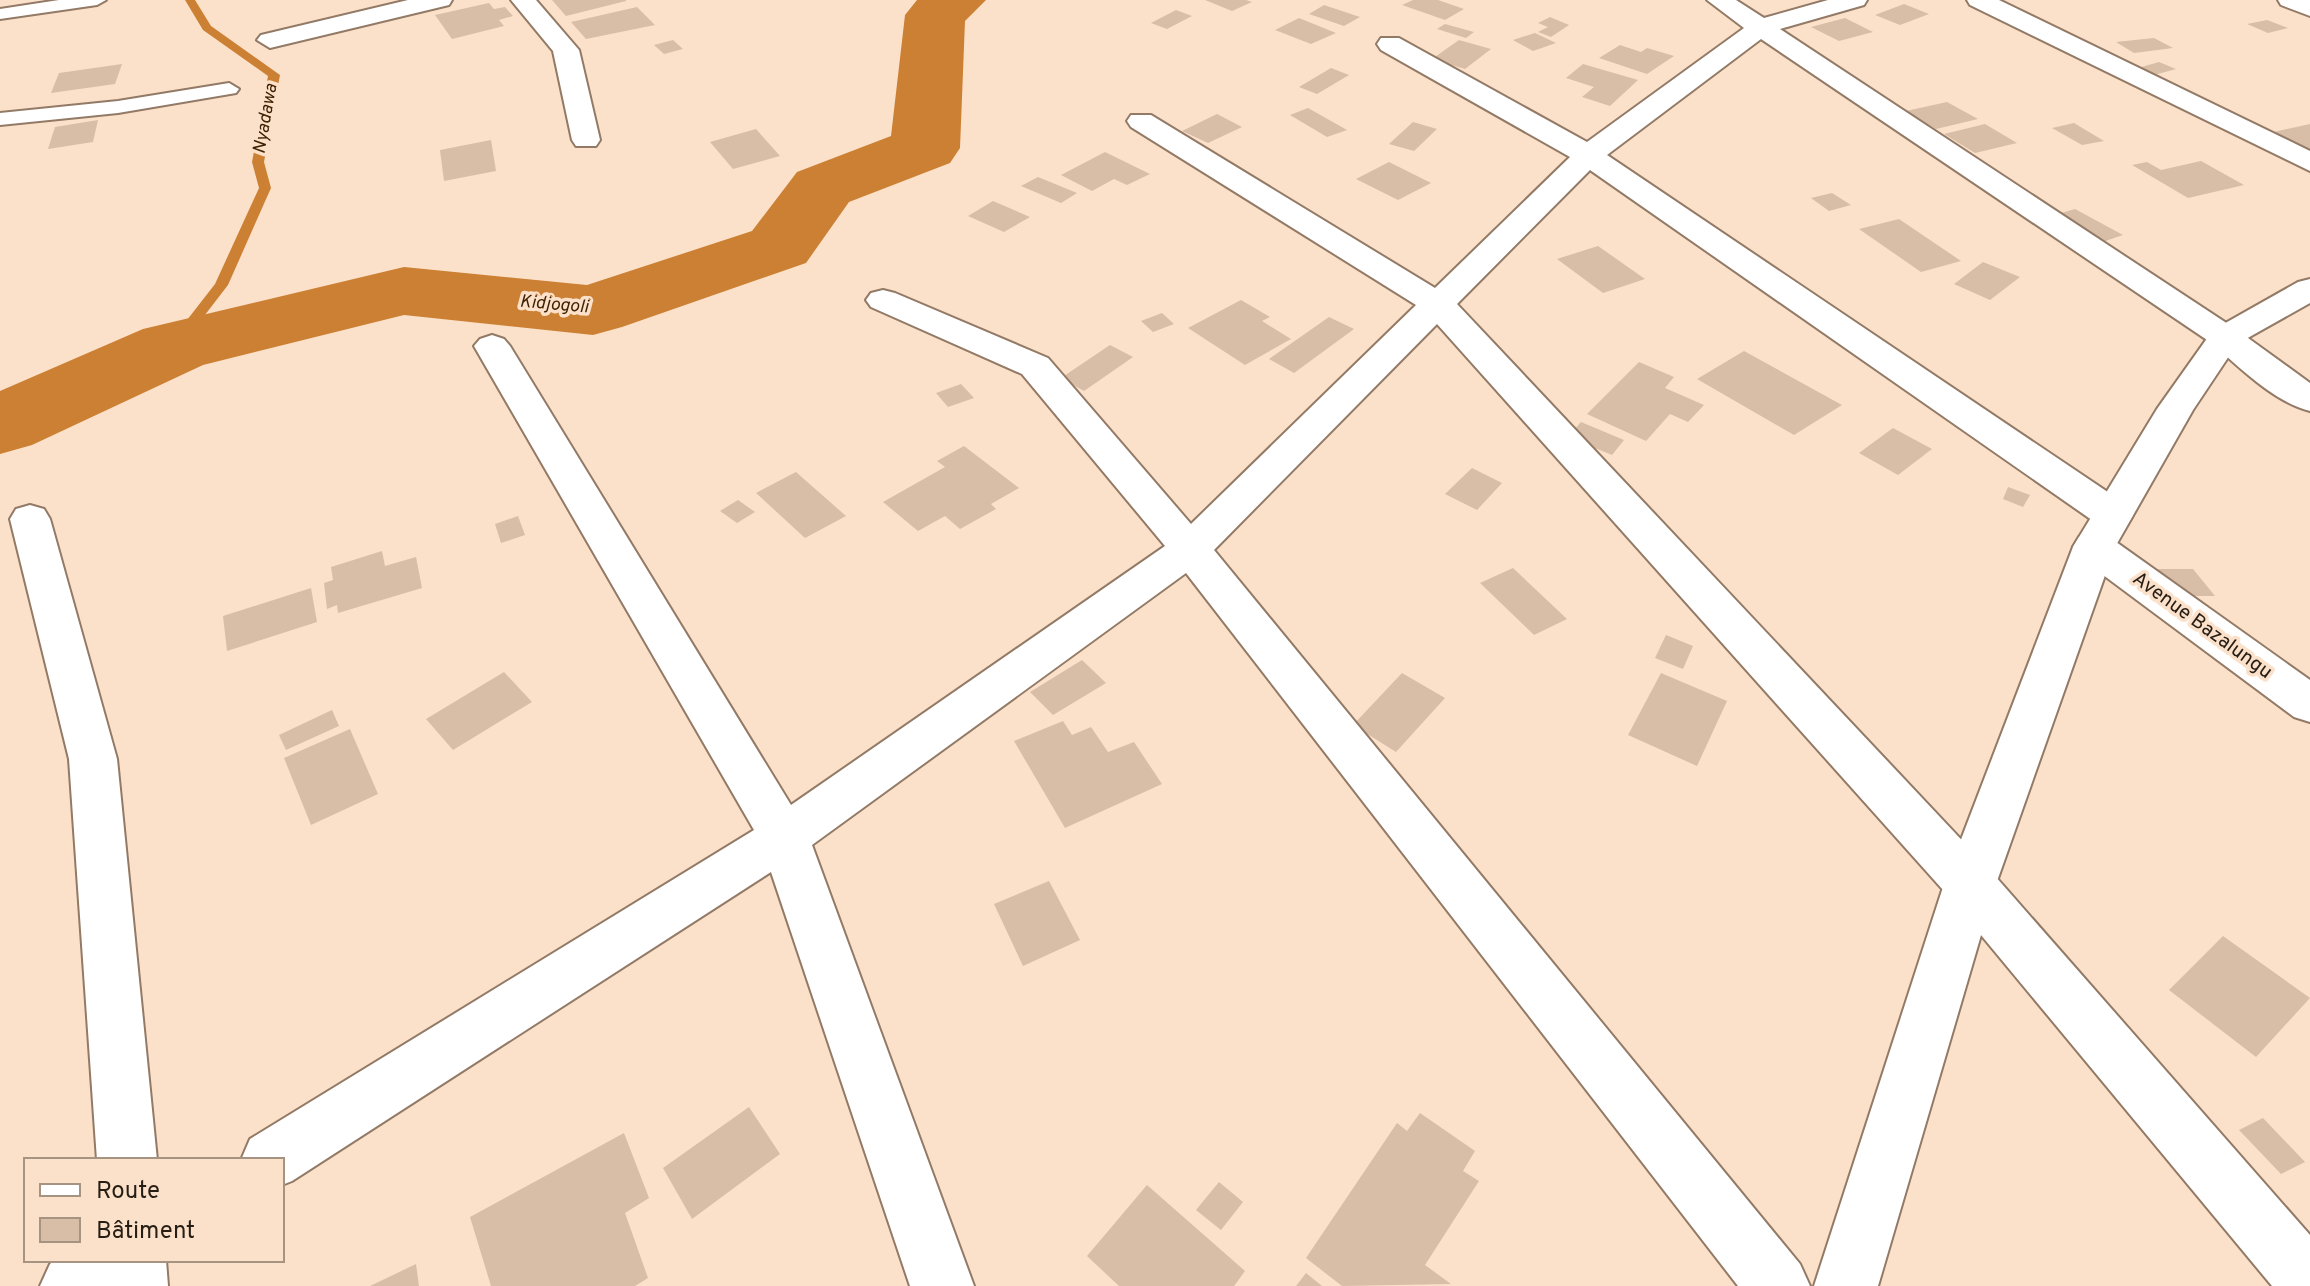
<svg xmlns="http://www.w3.org/2000/svg" width="2310" height="1286" viewBox="0 0 2310 1286" font-family="Overpass,sans-serif">
<style>
.lines{fill:none;stroke-linecap:round;stroke-linejoin:round}
.stream{fill:#cc8034;fill-rule:evenodd}
.river{fill:#cc8034;fill-rule:evenodd}
.building{fill:#d8bda7}
.service-casing{stroke:#927a66;stroke-width:4}
.minor-casing{stroke:#927a66;stroke-width:4}
.tertiary-casing{stroke:#927a66;stroke-width:4}
.service{fill:#fff;fill-rule:evenodd}
.minor{fill:#fff;fill-rule:evenodd}
.tertiary{fill:#fff;fill-rule:evenodd}
.labels{text-anchor:middle;dominant-baseline:central;stroke-width:7;stroke-linejoin:round;paint-order:stroke}
.far-water-label{font-size:18px;font-style:italic;fill:#402202;stroke:#fce1ca}
.street-label{font-size:20px;fill:#261d14;stroke:#fce1ca}
</style>
<rect width="100%" height="100%" fill="#fce1ca"/>
<g class="lines">
<polygon class="stream" points="185,0 195,0 211,26 280,75 264,162 271,188 228,285 178,350 173,351 166,347 215,284 259,188 252,162 268,76 203,30"/>
<polygon class="river" points="917,0 986,0 965,21 960,148 950,163 849,202 806,263 622,327 593,335 404,315 203,365 32,445 0,454 0,391 143,329 404,267 587,285 752,231 797,172 891,136 905,15"/>
</g>
<g class="building">
<polygon points="552,0 626,0 626,1 566,16"/>
<polygon points="1205,0 1246,0 1252,2 1232,11"/>
<polygon points="1413,0 1438,0 1464,9 1445,20 1402,5"/>
<polygon points="489,3 494,9 505,7 513,16 499,20 504,26 452,39 435,15"/>
<polygon points="1904,4 1929,14 1900,25 1875,15"/>
<polygon points="1324,5 1360,17 1344,26 1309,14"/>
<polygon points="637,7 655,25 586,39 571,22"/>
<polygon points="1176,10 1192,16 1167,29 1151,23"/>
<polygon points="1550,17 1569,25 1551,37 1538,32 1548,27 1538,23"/>
<polygon points="1299,18 1336,33 1311,44 1275,30"/>
<polygon points="1845,18 1873,32 1839,41 1811,27"/>
<polygon points="2267,20 2288,28 2268,33 2247,24"/>
<polygon points="1445,24 1474,32 1466,38 1437,29"/>
<polygon points="1535,33 1556,43 1533,51 1513,40"/>
<polygon points="2154,38 2173,48 2134,53 2116,42"/>
<polygon points="673,40 683,49 664,54 654,45"/>
<polygon points="1459,40 1491,49 1465,69 1432,59"/>
<polygon points="1620,45 1641,52 1647,48 1674,56 1647,74 1599,58"/>
<polygon points="2159,62 2176,69 2154,75 2138,68"/>
<polygon points="122,64 115,84 51,93 59,73"/>
<polygon points="1583,64 1638,80 1610,106 1582,97 1594,87 1566,78"/>
<polygon points="1331,68 1349,75 1317,94 1299,87"/>
<polygon points="1947,102 1978,119 1936,129 1906,111"/>
<polygon points="1308,108 1347,130 1327,137 1290,115"/>
<polygon points="1217,114 1242,127 1208,143 1182,131"/>
<polygon points="98,120 93,142 48,149 55,127"/>
<polygon points="1413,122 1437,129 1414,151 1389,144"/>
<polygon points="2074,123 2104,141 2082,145 2052,128"/>
<polygon points="1985,124 2017,143 1975,153 1944,134"/>
<polygon points="2310,124 2310,154 2269,133"/>
<polygon points="756,129 780,156 733,169 710,142"/>
<polygon points="491,140 496,171 444,181 440,150"/>
<polygon points="1105,152 1150,174 1127,185 1114,179 1092,191 1061,175"/>
<polygon points="2201,161 2244,185 2188,198 2132,165 2147,162 2161,170"/>
<polygon points="1389,162 1431,183 1398,200 1356,179"/>
<polygon points="1038,177 1077,193 1061,203 1021,186"/>
<polygon points="1832,193 1851,205 1829,211 1811,198"/>
<polygon points="993,201 1030,217 1004,232 968,216"/>
<polygon points="2075,209 2123,235 2091,246 2044,218"/>
<polygon points="1899,219 1961,261 1921,272 1859,229"/>
<polygon points="1598,246 1645,279 1603,293 1557,259"/>
<polygon points="1983,262 2020,277 1990,300 1954,284"/>
<polygon points="1241,300 1270,317 1262,321 1291,339 1245,365 1188,328"/>
<polygon points="1162,313 1174,324 1153,332 1141,321"/>
<polygon points="1329,317 1354,329 1294,373 1269,359"/>
<polygon points="1110,345 1133,357 1084,391 1061,378"/>
<polygon points="1744,351 1842,405 1794,435 1697,379"/>
<polygon points="1639,362 1674,377 1665,388 1704,405 1688,422 1670,414 1646,441 1587,414"/>
<polygon points="961,384 974,398 948,407 936,393"/>
<polygon points="1581,422 1624,440 1612,455 1568,437"/>
<polygon points="1893,428 1932,449 1898,475 1859,453"/>
<polygon points="964,446 1019,488 991,504 996,509 960,529 945,516 918,531 883,502 945,467 937,461"/>
<polygon points="1472,468 1502,483 1477,510 1445,494"/>
<polygon points="796,472 846,516 805,538 756,493"/>
<polygon points="2008,487 2030,495 2023,507 2003,499"/>
<polygon points="738,500 755,512 737,523 720,511"/>
<polygon points="518,516 525,535 501,543 495,524"/>
<polygon points="382,551 385,566 416,557 422,588 338,613 337,605 327,609 324,583 333,580 331,567"/>
<polygon points="1513,568 1567,619 1534,635 1480,583"/>
<polygon points="2157,569 2193,569 2215,596 2177,596"/>
<polygon points="311,588 317,622 227,651 223,616"/>
<polygon points="1666,635 1693,646 1683,669 1655,658"/>
<polygon points="1082,660 1106,683 1053,715 1030,692"/>
<polygon points="504,672 532,702 453,750 426,719"/>
<polygon points="1402,673 1445,698 1396,752 1353,725"/>
<polygon points="1661,673 1727,701 1697,766 1628,735"/>
<polygon points="332,710 339,726 286,750 279,735"/>
<polygon points="1063,721 1072,735 1091,727 1108,752 1134,742 1162,784 1065,828 1014,741"/>
<polygon points="350,729 378,794 311,825 284,758"/>
<polygon points="1049,881 1080,940 1023,966 994,904"/>
<polygon points="2223,936 2310,998 2256,1057 2169,990"/>
<polygon points="749,1107 780,1154 692,1219 663,1168"/>
<polygon points="1420,1113 1475,1151 1463,1171 1479,1181 1425,1265 1451,1284 1342,1286 1306,1258 1397,1123 1407,1131"/>
<polygon points="2263,1118 2305,1162 2281,1174 2239,1130"/>
<polygon points="624,1133 649,1198 625,1213 648,1278 635,1286 491,1286 470,1217"/>
<polygon points="1219,1182 1243,1202 1221,1230 1196,1210"/>
<polygon points="1147,1185 1245,1271 1234,1286 1119,1286 1087,1256"/>
<polygon points="416,1264 419,1286 370,1286"/>
<polygon points="1306,1273 1322,1286 1296,1286"/>
</g>
<g class="lines">
<g class="service-casing">
<g id="service">
<polygon points="59,0 106,0 97,5 0,19 0,9"/>
<polygon points="229,83 239,89 236,93 118,113 0,125 0,113 118,101"/>
</g>
</g>
<g class="minor-casing">
<g id="minor">
<polygon points="408,0 452,0 449,5 270,48 257,40 261,35"/>
<polygon points="511,0 536,0 579,50 600,140 596,146 576,146 572,140 553,51"/>
<path d="M1707 0H1736L1764 18 1828 0H1867L1864 5 1780 29 2237 330 2310 383V411C2274 402 2240 368 2213 344L1761 39 1607 155 2127 505 2133 515 2127 525 2113 529 2099 525 1590 170 1457 304 1988 868 2310 1235V1286H2272L1952 900 1437 324 1214 550 1800 1264 1810 1286H1738L1186 573 812 845 974 1286H910L771 872 292 1181 282 1185V1160H241L250 1139 754 830 474 346 480 339 492 335 504 339 510 346 791 805 1165 546 1022 374 871 307 866 300 871 293 883 290 895 293 1048 358 1191 524 1416 305 1131 127 1127 121 1131 115H1151L1435 288 1570 157 1381 50 1377 44 1381 38H1399L1587 142 1744 28Z"/>
<polygon points="1967,0 1999,0 2310,151 2310,171 1970,5"/>
<polygon points="2278,0 2310,0 2310,16 2281,5"/>
<polygon points="30,505 44,509 50,519 117,759 157,1160 97,1160 69,759 10,519 16,509"/>
<polygon points="2094,533 2109,537 2310,680 2310,722 2294,717 2079,557 2073,547 2079,537"/>
<polygon points="55,1260 166,1260 168,1286 40,1286 50,1264"/>
</g>
</g>
<g class="tertiary-casing">
<polygon id="tertiary" points="2310,279 2310,303 2237,344 2193,410 2115,547 1996,884 1878,1286 1814,1286 1944,884 2073,547 2157,409 2213,330 2298,282"/>
</g>
<use href="#service" class="service"/>
<use href="#minor" class="minor"/>
<use href="#tertiary" class="tertiary"/>
</g>
<g class="labels">
<g class="far-water-label">
<text transform="translate(266 119) rotate(-80)">Nyadawa</text>
<text transform="translate(554 305) rotate(5)">Kidjogoli</text>
</g>
<g class="street-label">
<text transform="translate(2202 626) rotate(36)">Avenue Bazalungu</text>
</g>
</g>
<rect x="24" y="1158" width="260" height="104" fill="#fce1ca" stroke="#a69381" stroke-width="2"/>
<rect x="40" y="1184" width="40" height="12" fill="#ffffff" stroke="#a69381" stroke-width="2"/>
<text x="96" y="1198" font-size="24" fill="#261d14">Route</text>
<rect x="40" y="1218" width="40" height="24" fill="#d8bda7" stroke="#a69381" stroke-width="2"/>
<text x="96" y="1238" font-size="24" fill="#261d14">Bâtiment</text>
</svg>
